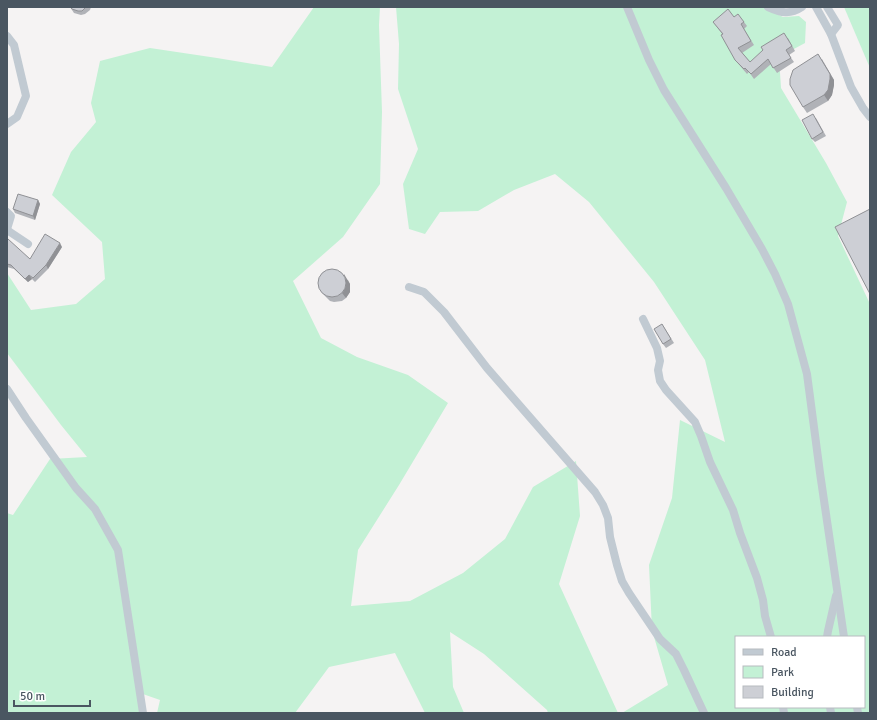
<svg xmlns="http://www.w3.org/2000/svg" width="877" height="720" viewBox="0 0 877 720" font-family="Signika,sans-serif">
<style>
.green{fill:#c3f1d5;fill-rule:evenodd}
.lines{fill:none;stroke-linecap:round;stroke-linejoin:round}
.minor{stroke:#c1cad2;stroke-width:8}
.wall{fill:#b0b2b7}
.shaded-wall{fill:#909195}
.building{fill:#cdcfd5;stroke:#909195}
</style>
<rect width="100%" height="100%" fill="#f5f3f3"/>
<g class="green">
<polygon points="314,7 380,7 379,25 382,112 380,184 343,237 293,281 321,338 357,357 408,375 448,403 399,485 358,550 351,606 410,601 463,573 505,539 533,487 576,461 580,516 559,584 618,713 548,713 547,710 484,654 450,632 453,687 464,713 425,713 395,653 329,667 295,713 157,713 160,700 140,693 139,713 7,713 7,513 13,515 50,459 87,457 61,425 7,353 7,273 31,310 76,304 105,279 102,242 52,195 71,152 96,122 91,103 100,61 150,48 217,58 272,67"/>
<path d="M396 7H763L783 17 799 16 806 22 805 43 779 57 781 88 826 163 847 202 838 236 870 304V713H723V712H706V713H622L668 685 652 630 649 565 672 498 680 420 725 442 705 360 654 282 589 202 555 174 514 190 478 211 440 212 425 234 409 229 403 184 418 149 398 89 399 44ZM736 637H864V707H736Z"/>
<polygon points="844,7 870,7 870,68"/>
</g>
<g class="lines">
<g class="minor">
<polyline points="627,7 649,60 664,90 726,188 762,249 775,274 788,304 807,374 820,473 844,637"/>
<path d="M768 7C781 13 790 15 802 7"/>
<polyline points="816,7 831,34 851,87 863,108 870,117"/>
<polyline points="827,7 838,25 831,34"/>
<polyline points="7,36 14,45 26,96 17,117 7,124"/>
<polyline points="7,212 11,216 7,229"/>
<polyline points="7,230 28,244"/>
<polyline points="409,287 424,292 444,312 487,368 595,492 603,505 608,518 610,537 617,565 622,581 629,593 660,639 676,654 684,670 704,713"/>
<polyline points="643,319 657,348 660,361 658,370 660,381 666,390 695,422 701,436 710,462 733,510 740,533 757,578 763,600 765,616 771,637"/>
<polyline points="7,389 26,418 76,488 95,509 118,550 143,713"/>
<polyline points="827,637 828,631 836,596"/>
<polyline points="783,707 784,713"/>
<polyline points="830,707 831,713"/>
<polyline points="857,707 858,713"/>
</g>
</g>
<g class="wall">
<polygon points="70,7 91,7 90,10 85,14 81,15 74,13"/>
<polygon points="734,17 744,22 747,26 744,29 754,45 742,53 750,62 788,38 795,51 789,55 794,62 777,73 771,64 754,79 749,72 747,74 735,60 723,35 713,22"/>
<polygon points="822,59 834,80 834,85 832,95 828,101 807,113 803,107"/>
<polygon points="816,118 826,136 815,142 812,139"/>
<polygon points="38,200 40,204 35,220 15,213 13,209"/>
<polygon points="7,241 30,259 62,247 48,269 35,282 32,279 28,282 14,269 7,267"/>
<polygon points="348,280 350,284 350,292 346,298 342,301 334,302 330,301 324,295 320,289"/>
<polygon points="662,324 674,343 666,348 663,344"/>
</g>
<g class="shaded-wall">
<polygon points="818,54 834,80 834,85 832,95 828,101 824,95"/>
<polygon points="38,200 40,204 35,220 33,216"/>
<polygon points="60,243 62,247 48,269 46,265"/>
<polygon points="344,274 350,284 350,292 346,298 342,293"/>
<polygon points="29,275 32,279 28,282 25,279"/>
</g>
<g class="building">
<polygon points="70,7 86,7 82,11 78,11 72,9"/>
<polygon points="728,9 734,17 738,14 744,22 741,24 751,41 738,48 750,62 763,50 761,47 784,33 792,46 786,50 791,58 773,68 768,59 751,74 745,68 744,69 735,60 721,35 723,34 713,22"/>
<polygon points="818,54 830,74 830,79 828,90 824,95 803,107 790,85 790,79 793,70"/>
<polygon points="813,114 823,132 812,139 802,120"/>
<polygon points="18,194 38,200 33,216 13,209"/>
<polygon points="870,209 870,294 835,227"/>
<polygon points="45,234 60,243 46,265 33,278 29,275 25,279 11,265 7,264 7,241 8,239 30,259"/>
<circle cx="332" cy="283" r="14"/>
<polygon points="662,324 671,339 663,344 654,329"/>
</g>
<rect width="877" height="720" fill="none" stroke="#4a5661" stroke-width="16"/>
<rect x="735" y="636" width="130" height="72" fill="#ffffff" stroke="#b7bbc0"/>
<rect x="743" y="649" width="20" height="6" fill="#c1cad2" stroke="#b7bbc0"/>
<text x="771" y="656" font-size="12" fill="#4a5661">Road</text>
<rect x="743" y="666" width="20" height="12" fill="#c3f1d5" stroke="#b7bbc0"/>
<text x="771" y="676" font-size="12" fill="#4a5661">Park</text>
<rect x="743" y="686" width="20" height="12" fill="#cdcfd5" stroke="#b7bbc0"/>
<text x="771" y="696" font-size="12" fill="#4a5661">Building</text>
<path d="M14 700v6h76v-6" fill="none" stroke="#4a5661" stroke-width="2"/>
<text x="20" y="700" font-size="12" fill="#4a5661" stroke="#ffffff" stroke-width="3" paint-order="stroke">50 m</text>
</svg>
